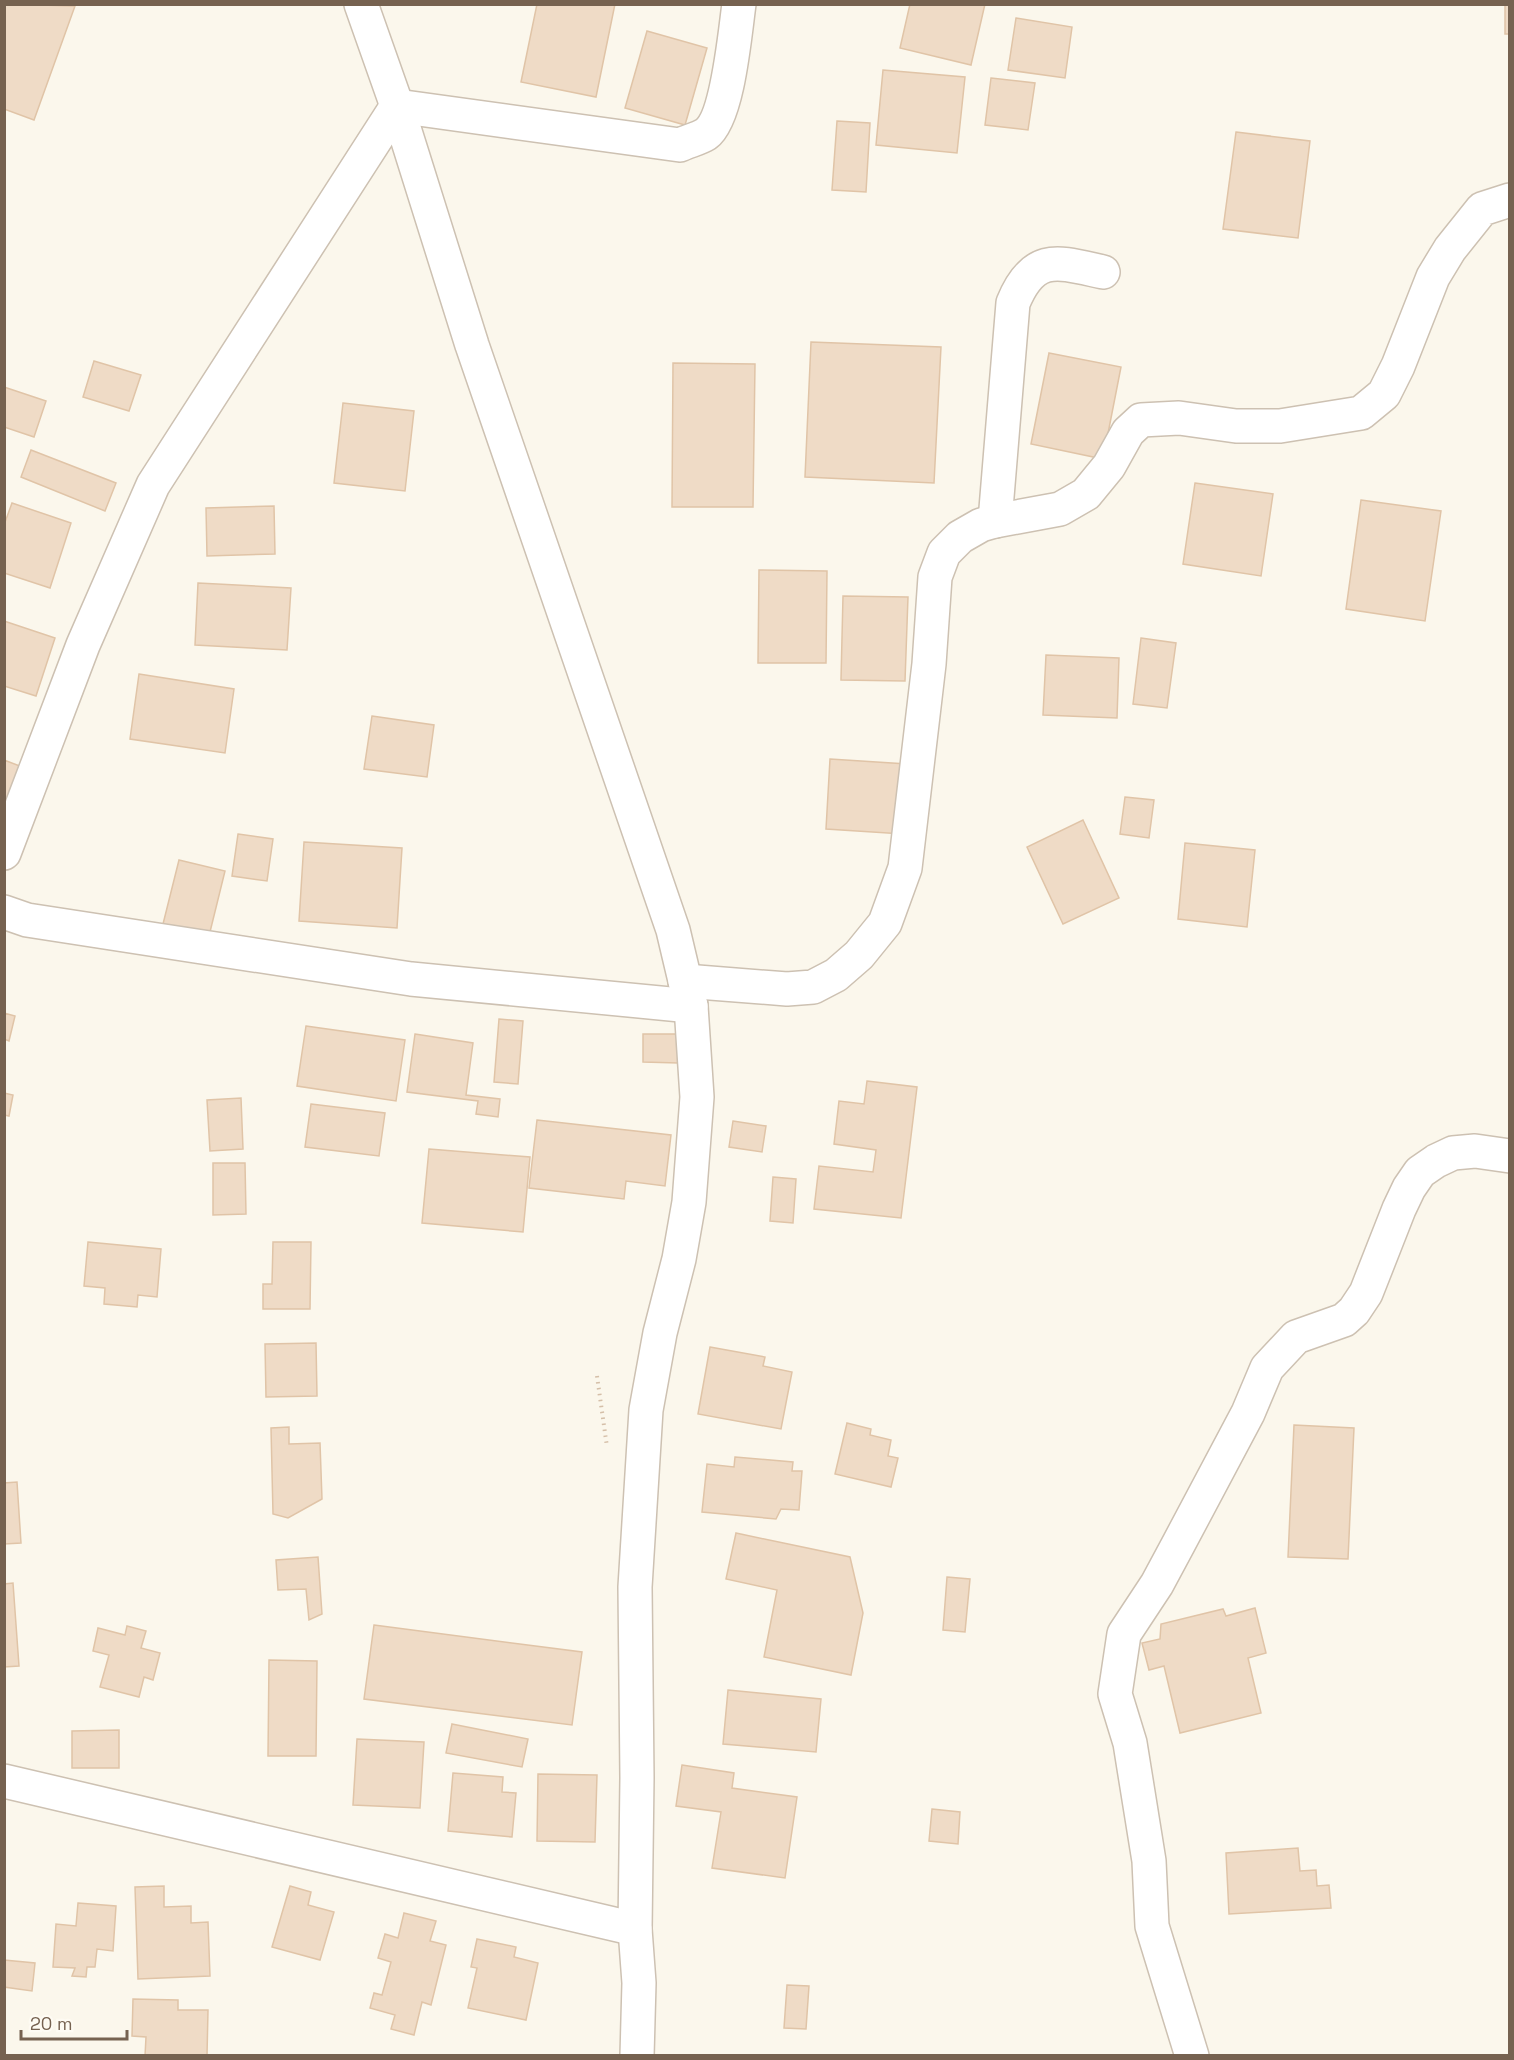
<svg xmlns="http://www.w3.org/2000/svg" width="1514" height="2060" viewBox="0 0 1514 2060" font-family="'Space Grotesk',sans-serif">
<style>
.building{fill:#efdbc6;stroke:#e0c4a7;stroke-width:1.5}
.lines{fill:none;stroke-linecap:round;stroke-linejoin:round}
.street-casing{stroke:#cdc1b2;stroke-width:36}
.path{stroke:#d5bfa8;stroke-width:4;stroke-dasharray:1.5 4.5;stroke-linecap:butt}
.street{stroke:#fff;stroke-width:33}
</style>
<rect width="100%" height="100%" fill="#fbf7ec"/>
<g class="building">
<polygon points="4,4 75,6 34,120 4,109"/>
<polygon points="537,4 615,4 596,97 521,82"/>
<polygon points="910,4 985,4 971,65 900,48"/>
<rect x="1505" y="4" width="5" height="30"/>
<polygon points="1016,18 1072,27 1065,78 1008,70"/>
<polygon points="647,31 707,48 685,125 625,108"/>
<polygon points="883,70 965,77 957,153 876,145"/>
<polygon points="991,78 1035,83 1028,130 985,125"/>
<polygon points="837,121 870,123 866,192 832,190"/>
<polygon points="1236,132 1310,141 1298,238 1223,229"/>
<polygon points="811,342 941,347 934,483 805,477"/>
<polygon points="1049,353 1121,367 1103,459 1031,444"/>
<polygon points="94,361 141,375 129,411 83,397"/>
<polygon points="673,363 755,364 753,507 672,507"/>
<polygon points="4,387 46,401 34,437 4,427"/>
<polygon points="343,403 414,411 405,491 334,483"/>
<polygon points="31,450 116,483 105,511 21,477"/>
<polygon points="1195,483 1273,494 1261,576 1183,564"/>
<polygon points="1361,500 1441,511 1425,621 1346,609"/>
<polygon points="12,503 71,523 50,588 4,573 4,525"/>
<polygon points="274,506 275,554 207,556 206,508"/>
<polygon points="759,570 827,571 826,663 758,663"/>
<polygon points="198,583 291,588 287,650 195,645"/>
<polygon points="843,596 908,597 905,681 841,680"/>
<polygon points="4,621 55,638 36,696 4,686"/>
<polygon points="1141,638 1176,643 1167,708 1133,704"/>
<polygon points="1046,655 1119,658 1117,718 1043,715"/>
<polygon points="139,674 234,689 225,753 130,739"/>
<polygon points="372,716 434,725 427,777 364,769"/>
<polygon points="830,759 907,764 903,834 826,829"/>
<polygon points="4,760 25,768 4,818"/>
<polygon points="1125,797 1154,800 1149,838 1120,834"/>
<polygon points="1083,820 1119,898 1063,924 1027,847"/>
<polygon points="238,834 273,839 267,881 232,876"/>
<polygon points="304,842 402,848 397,928 299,921"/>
<polygon points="1185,843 1255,850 1247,927 1178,919"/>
<polygon points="179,860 225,871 209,936 163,924"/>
<polygon points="4,1013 15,1016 9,1041 4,1039"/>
<polygon points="499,1019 523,1021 518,1084 494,1082"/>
<polygon points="306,1026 405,1040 396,1101 297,1086"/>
<polygon points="415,1034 473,1043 466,1095 500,1099 498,1117 476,1114 478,1101 407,1092"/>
<polygon points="643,1034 678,1034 678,1063 643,1062"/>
<polygon points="867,1081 917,1087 901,1218 814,1209 819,1166 873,1172 876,1150 834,1144 839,1101 864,1104"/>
<polygon points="4,1093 13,1095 9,1116 4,1115"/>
<polygon points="241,1098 243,1149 210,1151 207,1100"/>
<polygon points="311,1104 385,1113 379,1156 305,1147"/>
<polygon points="537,1120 671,1135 665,1186 626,1181 624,1199 529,1188"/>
<polygon points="733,1121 766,1126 762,1152 729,1147"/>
<polygon points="429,1149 530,1157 523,1232 422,1223"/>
<polygon points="213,1163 245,1163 246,1214 213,1215"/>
<polygon points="773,1177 796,1179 793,1223 770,1221"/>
<polygon points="88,1242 161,1249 157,1297 138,1295 137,1307 104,1304 105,1288 84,1286"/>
<polygon points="273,1242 311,1242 310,1309 263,1309 263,1284 272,1284"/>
<polygon points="316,1343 317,1396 266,1397 265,1344"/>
<polygon points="710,1347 765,1357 763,1366 792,1372 781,1429 698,1414"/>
<polygon points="847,1423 871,1429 870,1435 891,1440 888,1456 898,1458 891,1487 835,1474"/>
<polygon points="1294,1425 1354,1428 1348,1559 1288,1557"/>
<polygon points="289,1427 289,1444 320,1443 322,1499 288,1518 273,1514 271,1428"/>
<polygon points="735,1457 793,1462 792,1471 802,1471 799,1510 781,1509 776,1519 702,1512 707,1464 734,1467"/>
<polygon points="17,1482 21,1543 4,1544 4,1483"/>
<polygon points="736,1533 850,1557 863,1613 851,1675 764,1657 777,1590 726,1579"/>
<polygon points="318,1557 322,1614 309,1620 306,1589 278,1590 276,1560"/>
<polygon points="947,1577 970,1579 965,1632 943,1630"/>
<polygon points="13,1583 19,1666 4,1667 4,1584"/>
<polygon points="1255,1608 1266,1653 1248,1658 1261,1713 1180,1733 1164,1666 1149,1670 1142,1643 1160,1639 1161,1624 1223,1609 1226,1616"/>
<polygon points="374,1625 582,1652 572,1725 364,1699"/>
<polygon points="127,1626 146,1631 141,1648 160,1653 153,1680 144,1677 139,1697 100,1687 109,1655 93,1651 98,1628 125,1635"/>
<polygon points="269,1660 317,1661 316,1756 268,1756"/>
<polygon points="728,1690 821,1699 816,1752 723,1744"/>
<polygon points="452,1724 528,1739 522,1767 446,1753"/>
<polygon points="119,1730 119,1768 72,1768 72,1731"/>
<polygon points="357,1739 424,1742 420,1808 353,1805"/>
<polygon points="682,1765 734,1773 732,1788 797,1797 785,1878 712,1868 721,1812 676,1806"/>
<polygon points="453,1773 503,1777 502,1792 516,1793 512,1837 448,1831"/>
<polygon points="538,1774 597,1775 595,1842 537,1841"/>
<polygon points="932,1809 960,1812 958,1844 929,1841"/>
<polygon points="1298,1848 1300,1871 1316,1870 1317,1886 1329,1885 1331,1908 1229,1914 1226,1853"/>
<polygon points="164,1886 164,1907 191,1906 191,1923 208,1922 210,1976 138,1979 135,1887"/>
<polygon points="290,1886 311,1892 308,1905 334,1912 320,1960 272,1947"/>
<polygon points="78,1903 116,1906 113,1951 97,1949 95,1967 87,1967 86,1977 72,1976 75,1968 53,1967 56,1924 76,1926"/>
<polygon points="404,1913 436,1921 430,1941 446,1945 431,2005 422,2002 414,2035 391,2029 395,2015 370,2008 374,1993 382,1995 391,1962 378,1958 385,1934 398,1938"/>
<polygon points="477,1939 516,1947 514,1957 538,1963 526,2020 468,2008 477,1968 471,1967"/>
<polygon points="4,1960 35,1963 32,1991 4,1987"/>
<polygon points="787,1985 809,1986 806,2029 784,2028"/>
<polygon points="133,1999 178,2000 178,2010 208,2010 207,2056 145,2056 146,2037 132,2036"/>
</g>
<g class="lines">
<g class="street-casing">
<g id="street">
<polyline points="361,4 397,106 472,345 673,930 691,1006 697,1097 689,1202 679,1259 660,1333 646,1410 635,1587 637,1778 635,1929 639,1983 637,2056"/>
<path d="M995 521 1013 303C1034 252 1058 262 1103 272"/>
<path d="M4 853 83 645 153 485 397 106 680 145C688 141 698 139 706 134 728 118 735 32 739 4"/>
<polyline points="4,912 27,920 411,979 691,1006"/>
<polyline points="685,981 787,989 813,987 836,975 859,955 885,923 905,868 929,664 935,577 944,553 960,537 981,525 995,521 1060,509 1086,494 1109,466 1128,432 1141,420 1179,418 1236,426 1280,426 1361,413 1384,394 1398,366 1433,277 1450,249 1482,209 1510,200"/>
<polyline points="4,1781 635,1929"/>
<polyline points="1192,2056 1152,1926 1149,1861 1130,1743 1115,1694 1124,1634 1157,1584 1179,1543 1248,1413 1267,1368 1296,1337 1344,1320 1354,1311 1366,1293 1399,1209 1409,1188 1420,1172 1436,1161 1453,1153 1475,1151 1510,1156"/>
</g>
</g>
<polyline class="path" points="597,1376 607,1447"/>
<use href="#street" class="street"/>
</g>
<rect width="1514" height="2060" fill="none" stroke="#766250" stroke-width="12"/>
<path d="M21 2030v9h106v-9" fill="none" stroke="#766250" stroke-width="3"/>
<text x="30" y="2030" font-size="18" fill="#766250" stroke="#fefbf3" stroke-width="4.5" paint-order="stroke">20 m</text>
</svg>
